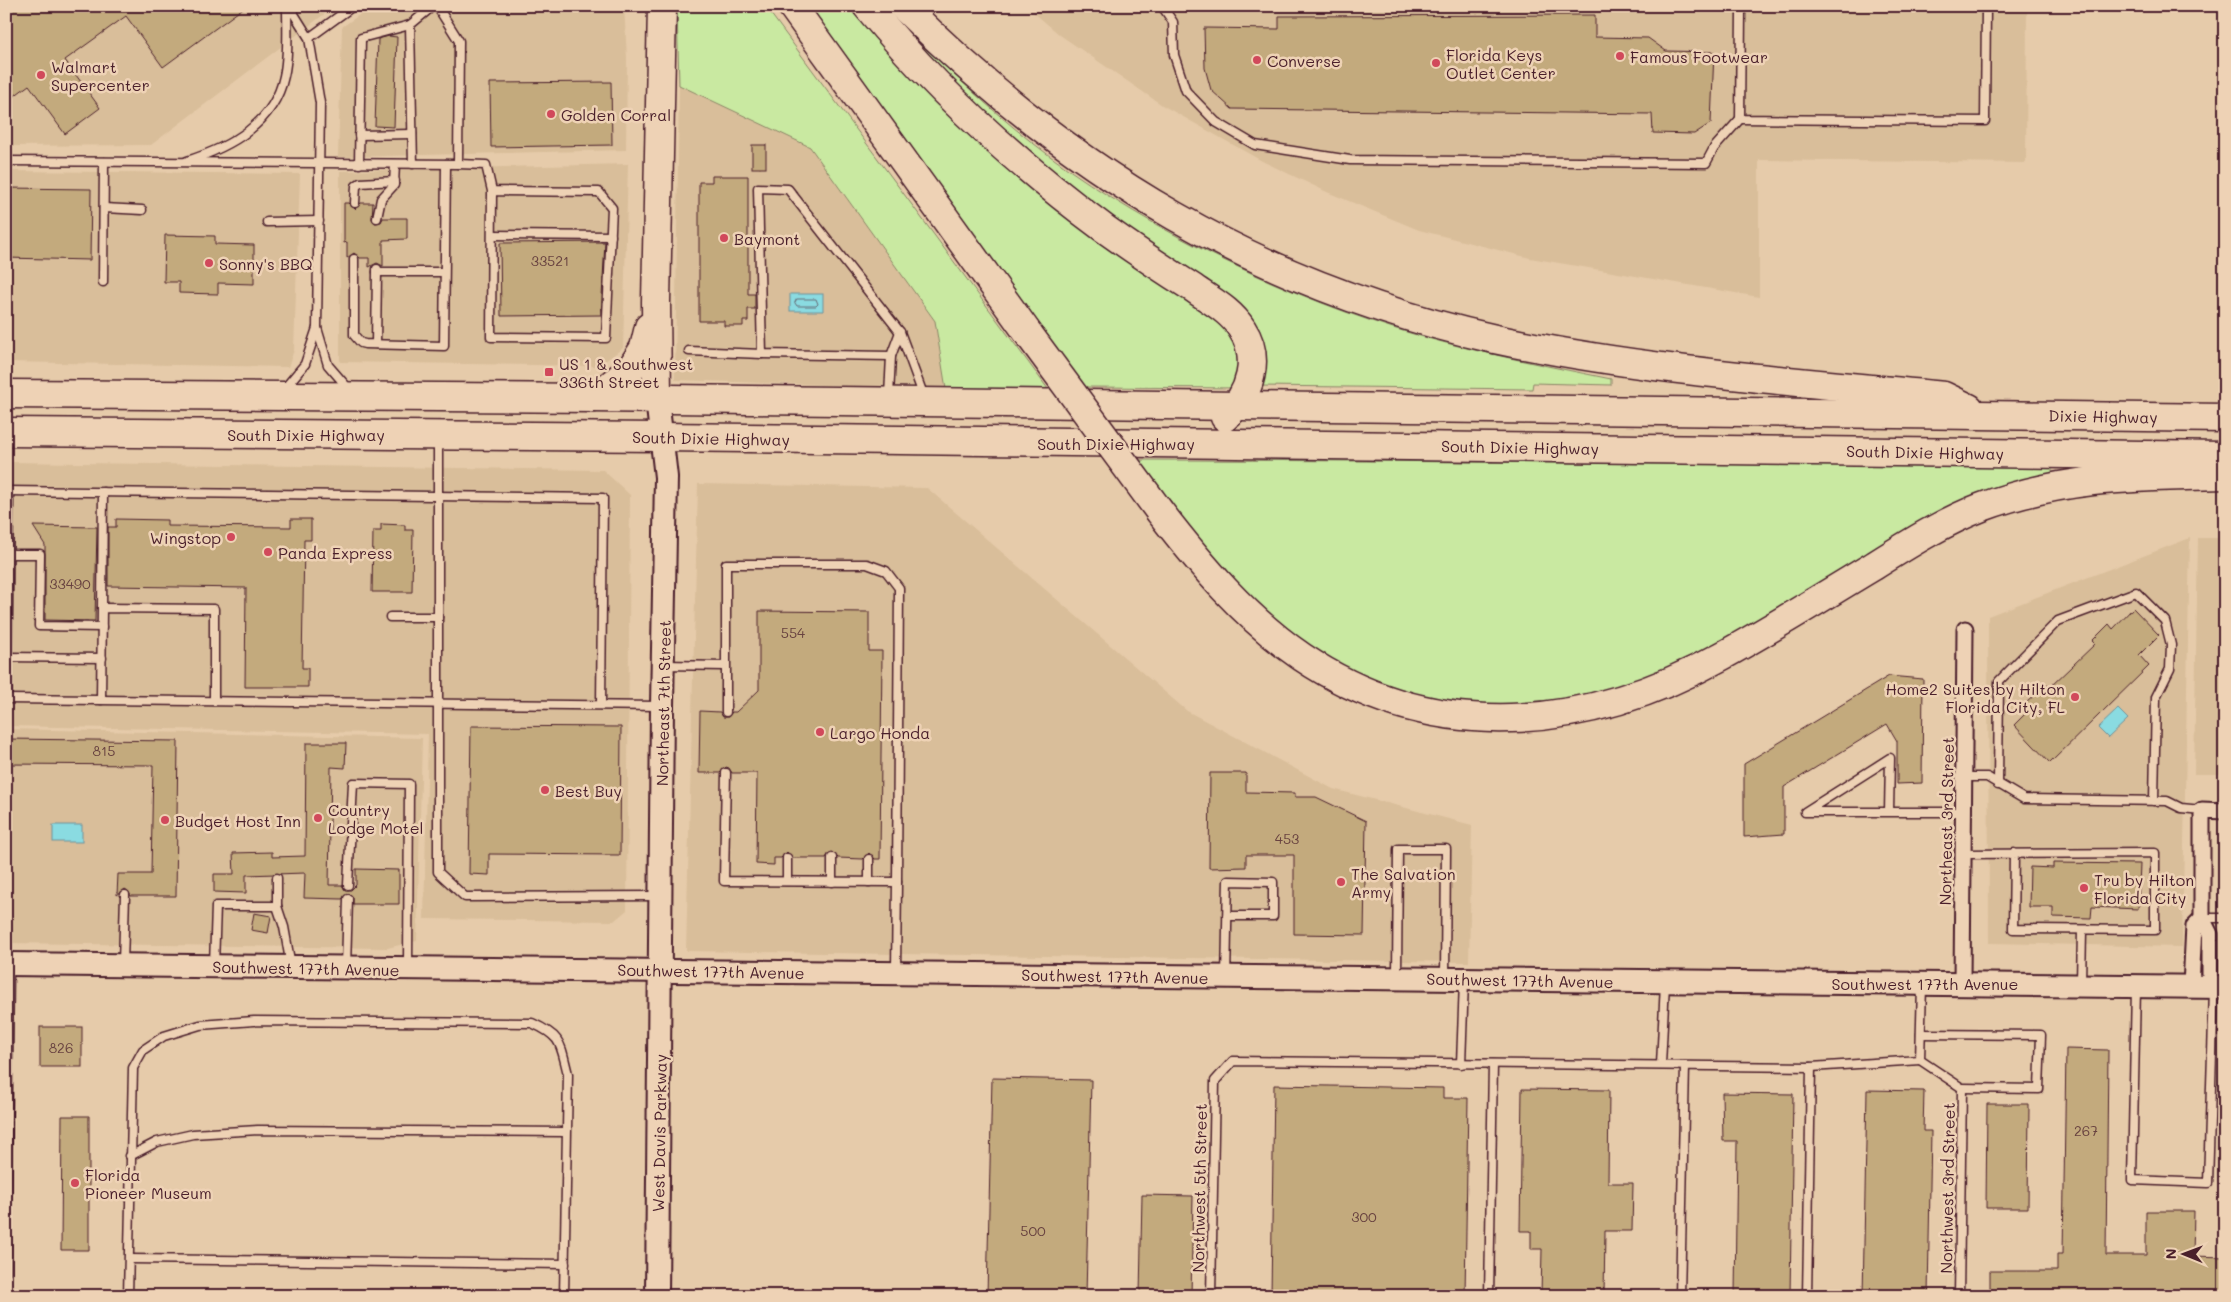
<svg xmlns="http://www.w3.org/2000/svg" width="2231" height="1302" viewBox="0 0 2231 1302" font-family="Mali,sans-serif">
<style>
.built{fill:#d9be9a}
.green{fill:#c9e9a1;stroke:#8a8466}
.water{fill:#8adbe1;stroke:#709098}
.lines{fill:none;stroke-linecap:round;stroke-linejoin:round}
.shore{stroke:#646a74;stroke-width:1}
.building{fill:#c3aa7d;stroke:#4a1f2b}
.lane-casing{stroke:#4a1f2b;stroke-width:11}
.street-casing{stroke:#4a1f2b;stroke-width:19}
.secondary-casing{stroke:#4a1f2b;stroke-width:26}
.highway-casing{stroke:#4a1f2b;stroke-width:31}
.lane{stroke:#eed2b5;stroke-width:8}
.street{stroke:#eed2b5;stroke-width:15}
.secondary{stroke:#eed2b5;stroke-width:22}
.highway{stroke:#eed2b5;stroke-width:28}
.highway-bridge-casing{stroke:#4a1f2b;stroke-width:31;stroke-linecap:butt}
.highway-bridge{stroke:#eed2b5;stroke-width:28}
.poi-dot{fill:#d1495b;stroke:#eed2b5;stroke-width:2}
.labels{text-anchor:middle;dominant-baseline:central;stroke-width:5;stroke-linejoin:round;paint-order:stroke}
.number-label{font-size:14px;fill:#684240}
.poi-label{font-size:16px;fill:#4a1f2b;stroke:#eed2b5;text-anchor:start}
.street-label{font-size:16px;fill:#4a1f2b;stroke:#eed2b5}
</style>
<rect width="100%" height="100%" fill="#e6cbaa"/>
<filter id="ink" filterUnits="userSpaceOnUse"><feTurbulence type="fractalNoise" baseFrequency=".02" numOctaves="2"/><feDisplacementMap in="SourceGraphic" scale="10" xChannelSelector="R" yChannelSelector="G"/><feConvolveMatrix kernelMatrix="1 2 1 2 8 2 1 2 1" color-interpolation-filters="sRGB"/></filter>
<g filter="url(#ink)">
<g class="built">
<polygon points="6,6 335,6 151,145 6,146"/>
<polygon points="372,6 624,6 627,58 626,150 338,157 342,27"/>
<polygon points="1026,6 2027,6 2026,163 1759,160 1759,297 1530,258 1419,230 1327,192 1262,161 1162,105 1060,35"/>
<polygon points="679,85 810,147 935,321 946,389 675,380"/>
<polygon points="628,164 623,348 598,366 340,362 340,171"/>
<polygon points="6,171 300,174 294,350 288,367 6,362"/>
<polygon points="6,462 603,470 630,495 627,910 614,921 424,919 428,734 6,726"/>
<polygon points="698,484 927,488 1187,711 1333,789 1472,825 1469,962 686,951"/>
<polygon points="2190,538 2182,947 1989,943 1988,616"/>
<polygon points="2198,538 2225,538 2225,774 2194,774"/>
<polygon points="6,729 422,738 417,941 387,948 6,943"/>
<polygon points="2225,882 2225,956 2220,956"/>
</g>
<g class="green">
<polygon points="677,6 765,6 1048,389 946,389 935,321 810,147 679,85"/>
<polygon points="810,6 858,6 1237,335 1239,388 1085,387"/>
<path d="M920 43C956 76 991 110 1029 140 1130 220 1269 289 1393 328 1464 350 1538 364 1611 379V385L1533 383 1532 389 1258 386 1263 364 1162 255 1053 174 916 49Z"/>
<path d="M1138 460C1443 460 1747 467 2052 465V477L1715 651 1567 705 1438 703 1337 666 1268 615 1212 557Z"/>
</g>
<g class="water">
<rect x="790" y="294" width="33" height="17"/>
<polygon points="2118,709 2128,719 2108,738 2098,728"/>
<rect x="53" y="825" width="29" height="17"/>
</g>
<g class="lines">
<polygon class="shore" points="797,299 816,299 818,304 816,306 797,306 795,303"/>
</g>
<g class="building">
<polygon points="6,6 246,6 163,67 126,16 65,60 100,108 65,134 29,85 6,102"/>
<polygon points="1595,15 1595,37 1648,38 1666,51 1714,52 1711,123 1694,134 1653,133 1652,114 1232,109 1211,90 1205,68 1204,28 1279,29 1279,16"/>
<polygon points="389,36 397,37 394,127 375,126 378,39"/>
<polygon points="611,82 612,145 491,147 490,83"/>
<rect x="752" y="145" width="14" height="23"/>
<polygon points="712,176 748,176 748,294 755,294 755,309 748,309 748,321 743,321 743,326 724,326 724,321 699,321 699,182 712,182"/>
<polygon points="6,188 91,189 90,260 6,258"/>
<polygon points="344,203 349,203 355,209 361,203 373,203 372,219 375,223 381,222 383,218 407,218 407,239 383,240 383,266 377,263 369,267 369,258 360,258 354,253 347,258 347,242 344,243"/>
<polygon points="165,235 215,236 215,244 254,245 254,284 218,283 218,294 179,293 179,282 164,282"/>
<polygon points="605,242 601,315 501,316 500,243"/>
<polygon points="116,519 167,520 167,526 291,527 291,519 311,519 311,540 304,540 302,668 308,668 308,687 245,687 246,588 108,586 108,527 116,527"/>
<polygon points="381,524 405,525 405,530 413,530 412,592 372,592 373,531 381,531"/>
<polygon points="33,526 97,527 95,621 45,620 45,545"/>
<polygon points="2133,608 2159,635 2139,655 2149,666 2050,763 2014,725 2028,711 2023,706 2046,684 2050,687 2095,644 2092,641 2109,624 2113,629"/>
<polygon points="759,611 869,612 869,651 882,651 880,859 875,859 869,853 863,859 838,858 832,852 829,853 826,858 793,858 787,852 781,858 774,858 774,865 756,864 757,773 732,773 729,768 726,767 720,773 699,773 700,711 720,712 723,717 728,717 732,712 736,712 759,690"/>
<polygon points="1889,676 1923,679 1922,783 1897,784 1897,741 1887,724 1784,787 1784,834 1744,837 1744,764"/>
<polygon points="471,726 621,727 620,855 489,854 489,875 469,874"/>
<polygon points="6,739 178,741 176,896 131,896 128,891 125,889 117,895 118,874 151,874 153,765 6,764"/>
<polygon points="306,743 346,743 345,768 331,767 329,885 342,885 345,890 351,890 356,885 356,869 399,870 399,904 353,904 353,897 349,893 342,899 304,898 305,873 246,875 246,893 214,892 214,874 234,874 233,853 272,852 272,857 305,856"/>
<polygon points="1210,773 1246,773 1246,792 1295,793 1295,797 1316,797 1366,821 1364,935 1294,934 1294,855 1246,855 1246,867 1209,868"/>
<polygon points="2053,863 2140,864 2138,909 2092,907 2091,918 2053,917 2053,907 2029,907 2030,867 2053,868"/>
<polygon points="254,913 271,916 268,933 251,930"/>
<rect x="40" y="1027" width="42" height="40"/>
<polygon points="2066,1049 2108,1050 2106,1255 2146,1255 2146,1211 2194,1211 2193,1256 2225,1257 2225,1296 1990,1296 1990,1271 2057,1271 2057,1254 2063,1254"/>
<polygon points="992,1078 1091,1080 1086,1296 987,1296"/>
<polygon points="1274,1085 1443,1088 1443,1098 1468,1098 1465,1296 1399,1296 1399,1293 1347,1292 1347,1296 1271,1296"/>
<polygon points="1522,1089 1609,1090 1608,1183 1633,1183 1632,1231 1605,1231 1604,1296 1541,1296 1542,1249 1531,1249 1531,1231 1520,1231"/>
<polygon points="1867,1090 1924,1091 1923,1131 1931,1131 1928,1296 1863,1296"/>
<polygon points="1722,1093 1793,1094 1790,1296 1735,1296 1737,1141 1723,1141"/>
<polygon points="1987,1104 2029,1104 2028,1208 1986,1208"/>
<polygon points="62,1116 89,1116 89,1250 61,1250"/>
<polygon points="1142,1195 1193,1196 1191,1296 1140,1296"/>
</g>
<g class="lines">
<g class="lane-casing">
<g id="lane">
<polyline points="289,6 309,38 320,103 317,328 328,365 348,388"/>
<polyline points="1162,6 1173,22 1174,55 1186,91 1216,122 1255,145 1350,160 1706,163 1714,148 1740,119"/>
<polyline points="1736,6 1741,11 1740,119 1985,121 1986,6"/>
<polyline points="309,38 353,6"/>
<polyline points="359,135 412,134"/>
<polyline points="6,161 458,164 459,41 437,6"/>
<path d="M187 161C230 147 274 124 284 76 289 54 287 29 287 6"/>
<polyline points="359,164 361,38 410,25"/>
<polyline points="413,164 410,25 433,6"/>
<polyline points="458,164 486,165 492,191 491,337 606,338 612,208 599,192 492,191"/>
<polyline points="355,203 356,186 360,183 395,181"/>
<polyline points="104,208 142,210"/>
<polyline points="377,218 381,199 394,185 395,164"/>
<polyline points="267,222 319,221"/>
<polyline points="493,235 611,236"/>
<polyline points="354,259 354,335 361,343 365,344 444,346 446,164"/>
<polyline points="377,269 377,272 444,272"/>
<polyline points="103,282 104,162"/>
<polyline points="376,344 377,272"/>
<polyline points="689,351 762,354"/>
<polyline points="891,356 762,354 758,188 788,189 900,332 924,397"/>
<polyline points="284,389 305,364 317,328"/>
<polyline points="889,396 891,356 900,332"/>
<polyline points="438,440 438,872 465,897 657,896"/>
<polyline points="6,491 603,498 601,705"/>
<polyline points="9,554 40,554 39,626 102,627"/>
<polyline points="102,608 103,492"/>
<polyline points="390,617 438,617"/>
<polyline points="6,657 102,658"/>
<polyline points="664,665 725,666"/>
<polyline points="6,699 660,706"/>
<polyline points="7,699 9,491"/>
<polyline points="101,700 102,608 214,609 214,701"/>
<polyline points="726,712 726,564 867,564 886,571 899,588 897,882 724,881 726,773"/>
<polyline points="1964,777 1987,777 2024,799 2167,801 2181,808 2202,810"/>
<polyline points="1998,785 1999,681 2058,621 2136,592 2165,621 2171,645 2170,669 2156,697 2154,801"/>
<polyline points="1889,812 1890,758 1805,812 1964,812"/>
<polyline points="1963,854 2155,853 2155,930 2013,929 2014,853"/>
<polyline points="869,859 869,882"/>
<polyline points="277,878 277,906"/>
<polyline points="787,881 787,858"/>
<polyline points="832,882 832,858"/>
<polyline points="348,885 353,783 409,784 408,967"/>
<polyline points="2202,918 2225,918"/>
<polyline points="123,963 125,895"/>
<polyline points="214,965 216,906 277,906 284,927 291,966"/>
<polyline points="346,967 348,899"/>
<polyline points="896,970 897,882"/>
<path d="M1226 975C1227 944 1227 913 1228 881L1273 882V916H1227"/>
<polyline points="1397,976 1398,849 1446,849 1445,977"/>
<polyline points="2081,983 2082,930"/>
<polyline points="1922,985 1920,1060 1962,1088 1959,1296"/>
<polyline points="2136,988 2132,1180 2208,1183 2214,989"/>
<polyline points="1921,1034 2041,1035 2039,1089 1962,1088"/>
<polyline points="1461,1064 1464,981"/>
<polyline points="1661,1065 1665,983"/>
<polyline points="130,1156 157,1142 193,1134 258,1130 566,1132"/>
<polyline points="130,1259 565,1264"/>
<polyline points="6,1271 9,965"/>
<path d="M128 1296 133 1068 143 1050 164 1036 200 1025 254 1021 532 1023C563 1037 560 1044 568 1074L564 1296"/>
<polyline points="1211,1296 1215,1081 1233,1061 1811,1067 1920,1060"/>
<polyline points="1489,1296 1493,1064"/>
<polyline points="1680,1296 1685,1066"/>
<polyline points="1807,1296 1811,1067"/>
</g>
</g>
<g class="street-casing">
<g id="street">
<polyline points="1962,983 1965,629"/>
<polyline points="2191,986 2194,926 2202,918"/>
<polyline points="2210,987 2210,934 2202,918 2202,810 2225,811"/>
</g>
</g>
<g class="secondary-casing">
<g id="secondary">
<polyline points="6,964 2225,987"/>
<polyline points="657,1296 662,706 666,477 657,399"/>
</g>
</g>
<g class="highway-casing">
<g id="highway">
<polyline points="792,6 1030,336"/>
<path d="M867 6C936 90 1017 164 1105 229 1133 249 1163 269 1193 288 1211 301 1230 310 1242 329 1261 358 1251 395 1225 417"/>
<path d="M903 6C1072 174 1261 287 1495 339 1643 371 1794 381 1944 396L1969 408"/>
<polyline points="6,394 594,398 2225,418"/>
<polyline points="594,398 631,369 644,348 649,327"/>
<polyline points="657,399 656,302 662,6"/>
<polyline points="6,432 661,437 2225,456"/>
<path d="M1160 512C1201 565 1245 618 1302 657 1434 746 1587 731 1722 656 1773 628 1822 597 1872 567 1907 545 1943 522 1982 507 2065 476 2138 477 2225 475"/>
</g>
</g>
<use href="#lane" class="lane"/>
<use href="#street" class="street"/>
<use href="#secondary" class="secondary"/>
<use href="#highway" class="highway"/>
<g class="highway-bridge-casing">
<polyline id="highway-bridge" points="1030,336 1160,512"/>
</g>
<use href="#highway-bridge" class="highway-bridge"/>
</g>
</g>
<g class="poi-dot">
<circle cx="1620" cy="56" r="5"/>
<circle cx="1257" cy="60" r="5"/>
<circle cx="1436" cy="63" r="5"/>
<circle cx="41" cy="75" r="5"/>
<circle cx="551" cy="114" r="5"/>
<circle cx="724" cy="238" r="5"/>
<circle cx="209" cy="263" r="5"/>
<rect x="544" y="367" width="10" height="10" rx="2.5"/>
<circle cx="231" cy="537" r="5"/>
<circle cx="268" cy="552" r="5"/>
<circle cx="2075" cy="697" r="5"/>
<circle cx="820" cy="732" r="5"/>
<circle cx="545" cy="790" r="5"/>
<circle cx="318" cy="818" r="5"/>
<circle cx="165" cy="820" r="5"/>
<circle cx="1341" cy="882" r="5"/>
<circle cx="2084" cy="888" r="5"/>
<circle cx="75" cy="1183" r="5"/>
</g>
<g class="labels">
<g class="number-label">
<text x="550" y="260">33521</text>
<text x="70" y="583">33490</text>
<text x="793" y="632">554</text>
<text x="104" y="750">815</text>
<text x="1287" y="838">453</text>
<text x="61" y="1047">826</text>
<text x="2086" y="1130">267</text>
<text x="1364" y="1216">300</text>
<text x="1033" y="1230">500</text>
</g>
<g class="poi-label">
<text x="1446" y="54">Florida Keys<tspan x="1446" dy="18">Outlet Center</tspan></text>
<text x="1630" y="56">Famous Footwear</text>
<text x="1267" y="60">Converse</text>
<text x="51" y="66">Walmart<tspan x="51" dy="18">Supercenter</tspan></text>
<text x="561" y="114">Golden Corral</text>
<text x="734" y="238">Baymont</text>
<text x="219" y="263">Sonny's BBQ</text>
<text x="559" y="363">US 1 &amp; Southwest<tspan x="559" dy="18">336th Street</tspan></text>
<text x="221" y="537" text-anchor="end">Wingstop</text>
<text x="278" y="552">Panda Express</text>
<text x="2065" y="688" text-anchor="end">Home2 Suites by Hilton<tspan x="2065" dy="18">Florida City, FL</tspan></text>
<text x="830" y="732">Largo Honda</text>
<text x="555" y="790">Best Buy</text>
<text x="328" y="809">Country<tspan x="328" dy="18">Lodge Motel</tspan></text>
<text x="175" y="820">Budget Host Inn</text>
<text x="1351" y="873">The Salvation<tspan x="1351" dy="18">Army</tspan></text>
<text x="2094" y="879">Tru by Hilton<tspan x="2094" dy="18">Florida City</tspan></text>
<text x="85" y="1174">Florida<tspan x="85" dy="18">Pioneer Museum</tspan></text>
</g>
<g class="street-label">
<text transform="translate(2103 416) rotate(1)">Dixie Highway</text>
<text x="306" y="434">South Dixie Highway</text>
<text transform="translate(711 438) rotate(1)">South Dixie Highway</text>
<text x="1116" y="443">South Dixie Highway</text>
<text transform="translate(1520 447) rotate(1)">South Dixie Highway</text>
<text transform="translate(1925 452) rotate(1)">South Dixie Highway</text>
<text transform="translate(663 703) rotate(-89)">Northeast 7th Street</text>
<text transform="translate(1946 821) rotate(-89)">Northeast 3rd Street</text>
<text transform="translate(306 968) rotate(1)">Southwest 177th Avenue</text>
<text transform="translate(711 971) rotate(1)">Southwest 177th Avenue</text>
<text transform="translate(1115 976) rotate(1)">Southwest 177th Avenue</text>
<text transform="translate(1520 980) rotate(1)">Southwest 177th Avenue</text>
<text x="1925" y="983">Southwest 177th Avenue</text>
<text transform="translate(659 1133) rotate(-89)">West Davis Parkway</text>
<text transform="translate(1199 1188) rotate(-89)">Northwest 5th Street</text>
<text transform="translate(1947 1188) rotate(-89)">Northwest 3rd Street</text>
</g>
</g>
<rect width="2231" height="1302" fill="none" stroke="#eed2b5" stroke-width="25"/>
<rect x="12" y="12" width="2206" height="1277" fill="none" stroke="#4a1f2b" stroke-width="2" filter="url(#ink)"/>
<g transform="translate(2184 1254) rotate(271)" stroke="#eed2b5" stroke-width="4" paint-order="stroke">
<path d="M0-4L9 19L0 12L-9 19Z" fill="#4a1f2b"/>
<text y="-8" font-size="14" font-weight="bold" text-anchor="middle" fill="#4a1f2b">N</text>
</g>
</svg>
